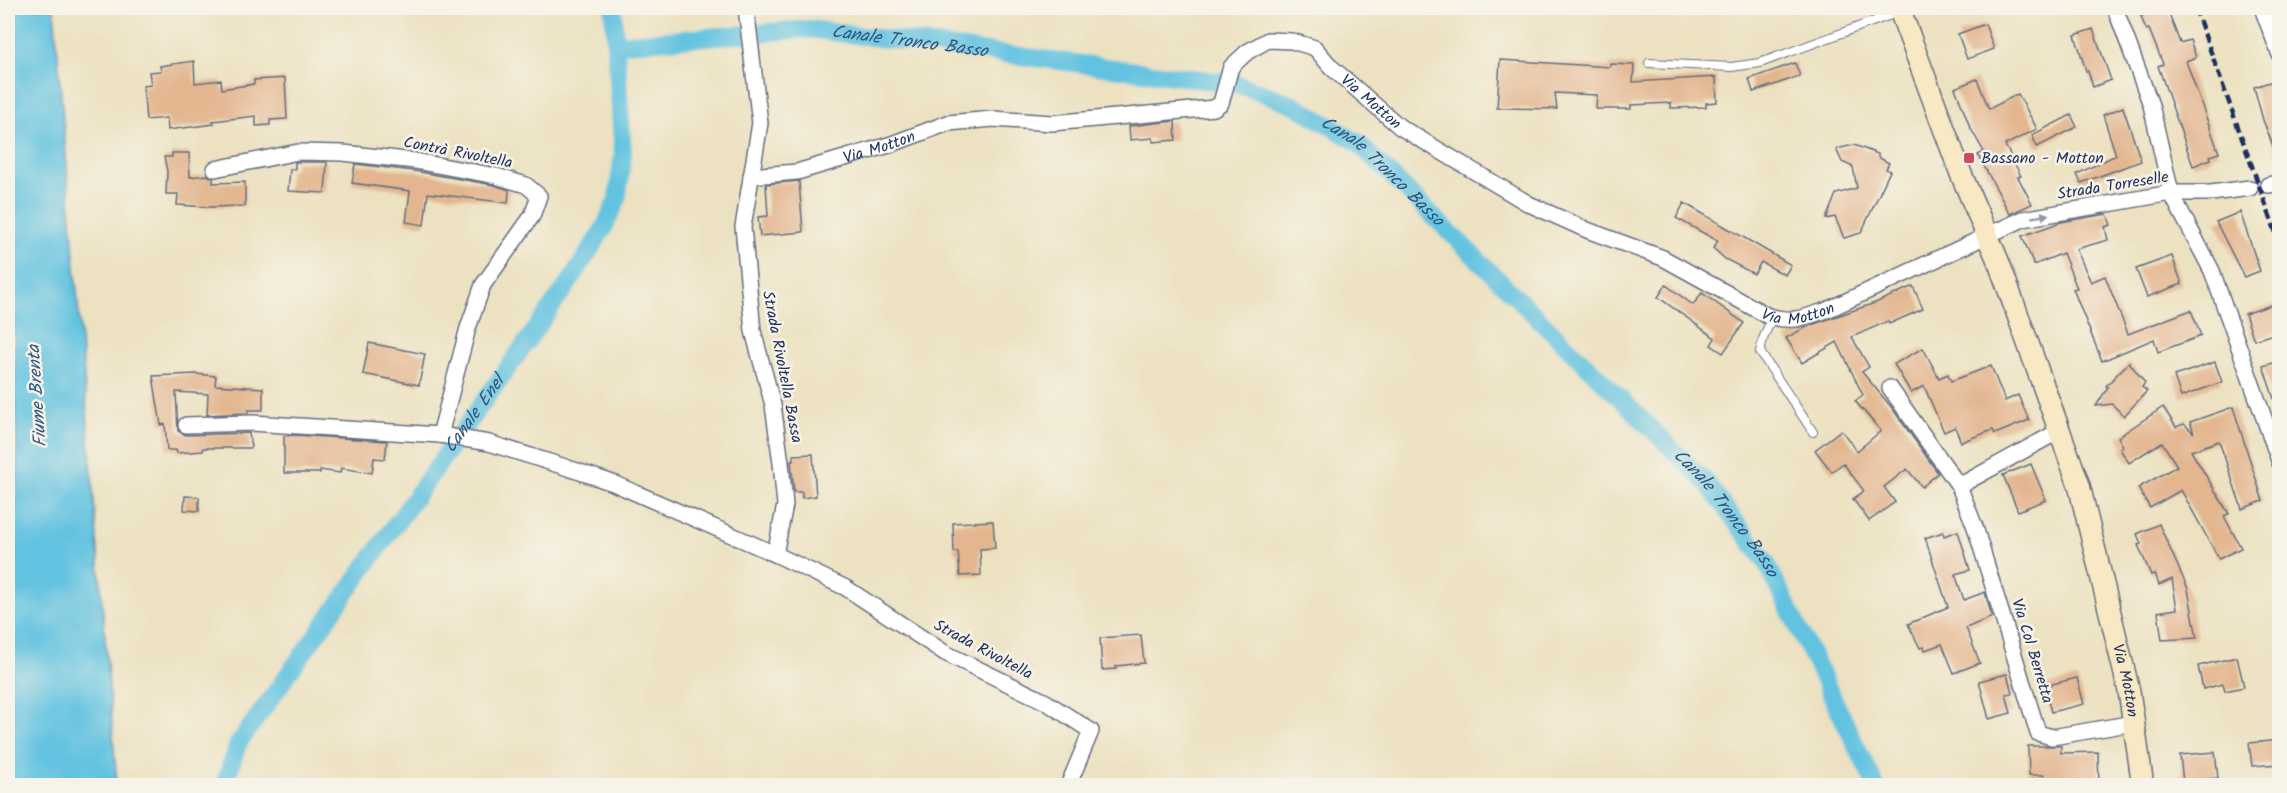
<svg xmlns="http://www.w3.org/2000/svg" width="2287" height="793" viewBox="0 0 2287 793" font-family="Kalam,sans-serif">
<style>
.water{fill:#62c2e0;stroke:#3e789f;stroke-width:1.5}
.lines{fill:none;stroke-linecap:round;stroke-linejoin:round}
.canal{stroke:#62c2e0;stroke-width:18}
.building{fill:#e3b68f}
.lane-casing{stroke:#646d80;stroke-width:10}
.street-casing{stroke:#646d80;stroke-width:18}
.secondary-casing{stroke:#646d80;stroke-width:24}
.lane{stroke:#fff;stroke-width:8}
.street{stroke:#fff;stroke-width:15}
.secondary{stroke:#f8e8c3;stroke-width:21}
.rail{stroke:#1b2f5e;stroke-width:4.5;stroke-dasharray:9 4.5;stroke-linecap:butt}
.oneway{fill:#8d97ae}
.poi-dot{fill:#d1495b;stroke:#f7f3e8;stroke-width:2}
.labels{text-anchor:middle;dominant-baseline:central;stroke-width:5;stroke-linejoin:round;paint-order:stroke}
.street-label{font-size:16px;fill:#1b2f5e;stroke:#f7f3e8}
.poi-label{font-size:16px;fill:#1b2f5e;stroke:#f7f3e8;text-anchor:start}
.water-label{font-size:18px;font-style:italic;fill:#2d547e;stroke:#f7f3e8}
</style>
<rect width="100%" height="100%" fill="#f7f3e8"/>
<filter id="ink" filterUnits="userSpaceOnUse"><feTurbulence type="fractalNoise" baseFrequency=".0167" numOctaves="2"/><feDisplacementMap in="SourceGraphic" scale="12" xChannelSelector="R" yChannelSelector="G"/><feConvolveMatrix kernelMatrix="1 2 1 2 8 2 1 2 1" color-interpolation-filters="sRGB"/></filter>
<filter id="wash" filterUnits="userSpaceOnUse"><feTurbulence type="fractalNoise" baseFrequency=".008" numOctaves="4" result="noise"/><feDisplacementMap in="SourceGraphic" scale="24" xChannelSelector="R" yChannelSelector="G"/><feGaussianBlur stdDeviation="1.35" result="paint"/><feColorMatrix in="noise" values="0 0 0 0 0 0 0 0 0 0 0 0 0 0 0 0 0 1.4 0 .05"/><feComposite in="paint" operator="in"/></filter>
<g filter="url(#wash)">
<rect width="100%" height="100%" fill="#ece1c0"/>
<polygon class="water" points="8,8 54,8 117,785 8,785 8,718 11,697 17,461 12,256 8,223"/>
<g class="lines">
<g class="canal">
<path id="s1" d="M617 44 809 29 1237 84 1293 104 1357 142 1705 481 1766 562 1876 786"/>
<path id="s2" d="M224 786 238 744 571 280 604 228 617 200 623 154 613 8"/>
</g>
</g>
<g id="blocks">
<g class="building">
<polygon points="2142,8 2167,8 2180,43 2190,40 2196,57 2186,61 2219,153 2210,156 2211,159 2193,166 2158,66 2163,64 2149,29 2146,30 2141,16 2144,15"/>
<polygon points="1985,24 1994,49 1967,59 1958,34"/>
<polygon points="2093,29 2111,80 2093,87 2088,71 2086,71 2075,35"/>
<polygon points="1500,60 1610,67 1610,64 1634,65 1633,82 1716,77 1717,102 1706,103 1706,107 1671,108 1671,103 1631,105 1631,109 1596,109 1597,95 1555,93 1557,109 1497,108"/>
<polygon points="194,61 195,83 221,80 222,89 254,84 254,80 285,78 287,119 270,120 270,125 256,126 256,116 213,121 214,124 168,130 167,118 146,120 143,86 151,85 149,72 161,71 160,66"/>
<polygon points="1795,63 1800,76 1753,92 1749,79"/>
<polygon points="1977,79 1989,109 2018,94 2037,129 2005,145 2021,176 2018,177 2032,204 2010,214 1978,155 1984,152 1970,127 1955,88"/>
<polygon points="2273,81 2277,94 2280,93 2278,159 2263,120 2254,87"/>
<polygon points="2123,107 2141,161 2081,183 2077,174 2116,155 2103,115"/>
<polygon points="2071,115 2077,127 2037,147 2032,135"/>
<polygon points="1175,121 1176,140 1153,142 1153,138 1130,140 1129,126"/>
<polygon points="1854,145 1878,154 1878,157 1889,163 1886,169 1890,171 1861,233 1844,238 1835,217 1826,219 1836,194 1857,188 1853,167 1842,162 1836,149"/>
<polygon points="172,153 189,153 190,177 207,175 213,178 213,183 245,182 245,206 209,207 177,205 178,194 166,194 167,171 164,157 172,157"/>
<polygon points="295,162 327,162 325,193 288,191 290,169 295,169"/>
<polygon points="355,164 414,171 494,185 509,190 508,203 428,193 424,225 406,222 410,191 352,183"/>
<polygon points="799,181 803,232 760,236 758,217 768,216 766,184"/>
<polygon points="1684,203 1791,265 1785,275 1761,262 1754,274 1725,259 1713,248 1718,241 1676,218"/>
<polygon points="2240,212 2260,271 2244,277 2216,222"/>
<polygon points="2107,214 2111,225 2105,227 2108,240 2076,249 2091,282 2105,276 2128,334 2191,310 2201,336 2158,352 2154,339 2102,361 2073,289 2077,288 2063,253 2034,265 2022,236 2061,222"/>
<polygon points="2172,256 2182,284 2147,297 2136,269"/>
<polygon points="1666,285 1693,305 1702,293 1744,323 1723,353 1711,345 1715,338 1658,297"/>
<polygon points="1913,286 1923,309 1889,324 1888,321 1852,337 1869,367 1862,372 1892,408 1938,473 1922,487 1907,469 1884,487 1895,502 1869,521 1853,499 1864,491 1843,463 1832,472 1815,450 1841,430 1857,451 1881,431 1855,401 1863,395 1837,342 1802,363 1786,338 1808,326 1875,303"/>
<polygon points="2274,304 2280,321 2280,332 2254,340 2245,314"/>
<polygon points="369,343 425,354 419,385 363,374"/>
<polygon points="1923,348 1939,378 1948,374 1951,381 1991,366 2005,401 2018,395 2029,420 1995,434 1993,430 1961,442 1955,427 1944,432 1924,386 1911,393 1894,364"/>
<polygon points="2280,361 2280,408 2277,408 2263,366"/>
<polygon points="2129,362 2145,383 2142,387 2147,391 2124,416 2112,404 2096,406 2108,387 2106,386"/>
<polygon points="2215,362 2222,382 2181,397 2174,376"/>
<polygon points="196,374 216,376 215,385 263,388 263,410 248,410 248,413 207,415 208,394 176,392 178,431 186,435 249,433 251,448 203,448 203,451 177,453 176,450 167,450 165,424 161,425 153,376"/>
<polygon points="2163,407 2176,427 2184,424 2194,433 2190,422 2233,407 2263,501 2242,509 2219,441 2191,451 2229,514 2224,516 2241,548 2219,559 2181,490 2150,508 2138,488 2177,466 2162,442 2129,463 2120,449 2123,446 2118,437"/>
<polygon points="295,435 387,441 385,459 374,458 372,473 341,468 340,473 320,470 320,473 284,473 284,436"/>
<polygon points="813,454 816,496 802,498 802,492 794,492 791,461 793,461 793,455"/>
<polygon points="2031,464 2046,500 2018,511 2003,475"/>
<polygon points="185,496 199,497 199,511 184,510"/>
<polygon points="993,521 995,548 980,549 981,575 960,576 958,552 954,552 953,523"/>
<polygon points="2159,524 2188,589 2197,638 2162,640 2158,612 2177,609 2172,579 2159,585 2154,574 2151,575 2138,545 2141,544 2137,534"/>
<polygon points="1958,531 1970,570 1955,574 1964,600 1985,592 1992,617 1966,628 1980,663 1954,673 1942,644 1925,650 1924,647 1920,648 1908,624 1948,607 1925,538 1943,532 1944,536"/>
<polygon points="1141,635 1144,663 1116,666 1116,669 1102,670 1100,638"/>
<polygon points="2237,657 2244,687 2225,691 2223,684 2203,689 2198,666"/>
<polygon points="2007,674 2012,693 2006,694 2011,713 1989,719 1979,681"/>
<polygon points="2077,678 2084,704 2051,712 2044,686"/>
<polygon points="2280,740 2280,764 2252,766 2249,743"/>
<polygon points="2028,746 2061,746 2061,753 2098,752 2099,786 2082,786 2082,783 2044,779 2044,775 2029,775"/>
<polygon points="2215,752 2218,778 2183,782 2180,755"/>
</g>
</g>
</g>
<g filter="url(#ink)">
<use href="#blocks" fill-opacity="0" stroke="#646d80" stroke-width="1.5"/>
<g class="lines">
<g class="lane-casing">
<g id="lane">
<polyline points="1649,63 1731,67 1760,63 1899,12"/>
<polyline points="1772,317 1763,339 1760,352 1813,432"/>
</g>
</g>
<g class="street-casing">
<g id="street">
<polyline points="746,8 760,123 743,227 753,331 773,405 781,463 785,505 775,554"/>
<polyline points="2115,8 2151,105 2171,193 2212,271 2280,463"/>
<polyline points="2262,8 2280,55"/>
<polyline points="215,169 298,152 343,153 415,161 496,176 526,185 539,196 532,216 483,285 468,328 440,435"/>
<path id="s3" d="M751 176 797 172 889 145 948 123 993 119 1052 123 1214 108 1221 103 1231 67 1247 52 1268 40 1292 41 1315 48 1331 67 1400 127 1529 204 1587 230 1663 258 1768 316C1793 323 1803 318 1827 310L2023 219 2171 193H2211L2250 188"/>
<polyline points="2268,185 2280,183"/>
<polyline points="1890,388 1959,486 1975,527 2038,733 2052,737 2134,723"/>
<polyline points="186,425 252,423 440,435 489,443 562,466 613,483 775,554 846,588 945,653 1046,702 1091,731 1068,786"/>
<polyline points="1959,486 2059,431"/>
</g>
</g>
<g class="secondary-casing">
<g id="secondary">
<path id="s4" d="M1899 8 1961 174 1999 263 2079 485 2129 691 2143 786"/>
</g>
</g>
<use href="#lane" class="lane"/>
<use href="#street" class="street"/>
<use href="#secondary" class="secondary"/>
<polyline class="rail" points="2195,8 2280,244"/>
</g>
<defs><path id="oneway-solid" d="M-6-.8H1V-3.2L6.5 0L1 3.2V.8H-6Z" transform="scale(1.5)"/></defs>
<use class="oneway" href="#oneway-solid" transform="translate(2040 216) rotate(-10)"/>
</g>
<rect class="poi-dot" x="1963" y="152" width="12" height="12" rx="3"/>
<g class="labels">
<g class="street-label">
<text stroke="none"><textPath href="#s3" startOffset="690">Via Motton</textPath></text>
<text stroke="none"><textPath href="#s3" startOffset="132">Via Motton</textPath></text>
<text transform="translate(458 153) rotate(11)">Contrà Rivoltella</text>
<text transform="translate(2113 186) rotate(-9)">Strada Torreselle</text>
<text stroke="none"><textPath href="#s3" startOffset="1174">Via Motton</textPath></text>
<text transform="translate(782 367) rotate(79)">Strada Rivoltella Bassa</text>
<text transform="translate(983 650) rotate(28)">Strada Rivoltella</text>
<text transform="translate(2032 651) rotate(73)">Via Col Berretta</text>
<text stroke="none"><textPath href="#s4" startOffset="711">Via Motton</textPath></text>
</g>
<g class="poi-label">
<text x="1981" y="158">Bassano - Motton</text>
</g>
<g class="water-label">
<text stroke="none"><textPath href="#s1" startOffset="294">Canale Tronco Basso</textPath></text>
<text stroke="none"><textPath href="#s1" startOffset="796">Canale Tronco Basso</textPath></text>
<text transform="translate(38 396) rotate(-94)">Fiume Brenta</text>
<text stroke="none"><textPath href="#s2" startOffset="450">Canale Enel</textPath></text>
<text stroke="none"><textPath href="#s1" startOffset="1282">Canale Tronco Basso</textPath></text>
</g>
</g>
<rect width="2287" height="793" fill="none" stroke="#f7f3e8" stroke-width="30"/>
</svg>
